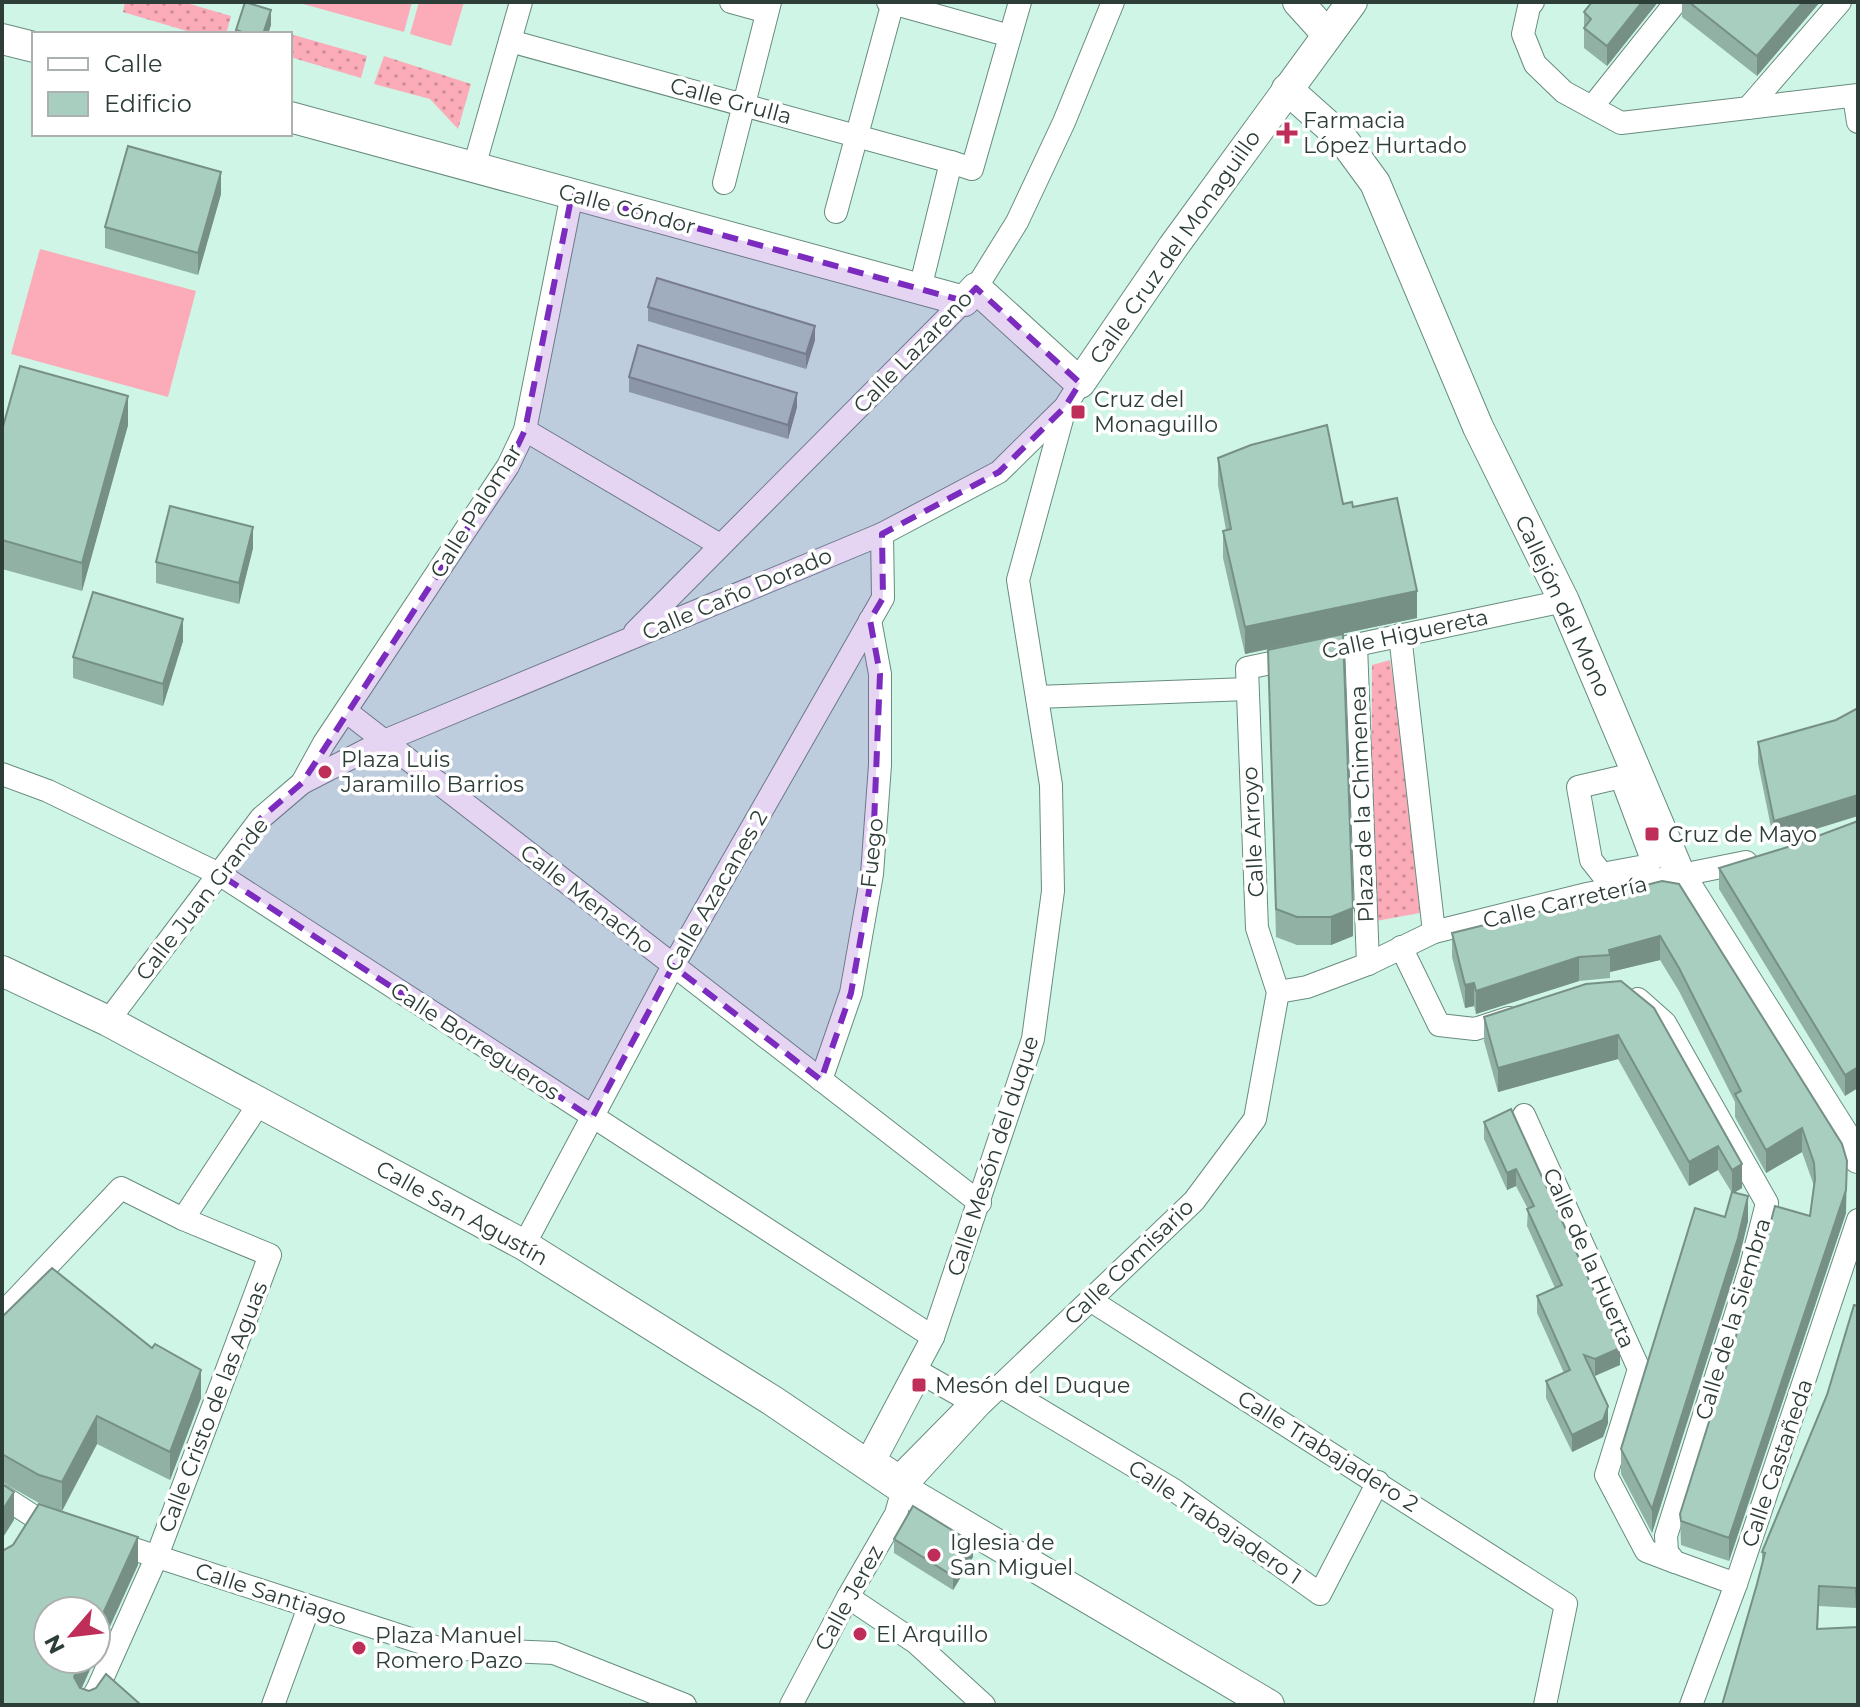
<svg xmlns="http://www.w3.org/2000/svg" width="1860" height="1707" viewBox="0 0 1860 1707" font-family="Montserrat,sans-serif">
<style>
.grass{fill:url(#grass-dots)}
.garden{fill:#fcacb9}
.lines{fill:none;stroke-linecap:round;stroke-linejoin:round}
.street-casing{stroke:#688c7e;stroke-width:24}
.secondary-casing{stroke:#688c7e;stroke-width:32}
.street{stroke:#fff;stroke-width:22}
.secondary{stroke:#fff;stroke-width:30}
.wall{fill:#90b1a4;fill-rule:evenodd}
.shaded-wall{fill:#769086}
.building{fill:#a8cebf;stroke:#769086;stroke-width:2;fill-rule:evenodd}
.marked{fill:#7b2cbf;fill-opacity:0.2;stroke:#7b2cbf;stroke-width:6;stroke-dasharray:16 10;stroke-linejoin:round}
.poi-dot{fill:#be2e58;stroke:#fff;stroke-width:3}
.labels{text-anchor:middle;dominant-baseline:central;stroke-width:7;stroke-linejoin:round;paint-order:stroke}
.street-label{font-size:22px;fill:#2d3d37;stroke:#fff}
.poi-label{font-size:22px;fill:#2d3d37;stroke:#fff;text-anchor:start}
</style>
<defs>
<pattern id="grass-dots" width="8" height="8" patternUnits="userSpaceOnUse" patternTransform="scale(2)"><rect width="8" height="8" fill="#fcacb9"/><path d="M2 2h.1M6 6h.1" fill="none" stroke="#cc8d97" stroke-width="1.8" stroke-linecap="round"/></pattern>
</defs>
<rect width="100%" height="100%" fill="#cef5e5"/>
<g class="grass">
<polygon points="125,2 183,2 231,16 226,34 197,34 123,12"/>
<polygon points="280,31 367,56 361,78 290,57 290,34 279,34"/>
<polygon points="384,56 471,84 458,129 430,99 374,84"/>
<polygon points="1390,660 1430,911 1371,922 1372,665"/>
</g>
<g class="garden">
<polygon points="296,2 412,2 404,32"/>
<polygon points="419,2 464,2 451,46 410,34"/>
<polygon points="40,249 196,291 168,397 11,354"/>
</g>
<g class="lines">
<g class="street-casing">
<g id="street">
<polyline points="731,2 767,12"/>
<polyline points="888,2 1010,36"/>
<polyline points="1533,2 1529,7 1523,34 1535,64 1564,92 1621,123 1858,95"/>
<polyline points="510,41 951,162"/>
<polyline points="1854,96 1858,122"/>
<polyline points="1592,107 1676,2"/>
<polyline points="1748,108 1840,2"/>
<polyline points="474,167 521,2"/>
<polyline points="724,183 770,2"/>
<polyline points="836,212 893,2"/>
<polyline points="976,288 1017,222 1064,122 1113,2"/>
<polyline points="920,289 951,162 972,169 1020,2"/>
<polyline points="525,430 720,545"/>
<polyline points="635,632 964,301"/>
<polyline points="1400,635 1434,932"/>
<polyline points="1356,645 1368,964"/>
<polyline points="1037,697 1247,689"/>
<polyline points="347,712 980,1203"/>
<polyline points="2,774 48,791 219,874 933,1337"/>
<polygon points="1621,777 1652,860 1645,866 1602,874 1591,860 1578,787"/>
<polyline points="302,783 324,743 508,466 525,430 572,194"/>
<polyline points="1401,947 1439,1025 1475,1029 1509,1018"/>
<polyline points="1278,992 1307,987 1368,964 1434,932 1587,894 1746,862"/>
<polyline points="1638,999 1665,1023 1767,1203 1751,1266 1666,1536 1667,1552 1675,1562 1736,1584"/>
<polyline points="108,1021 261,818 302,783 384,741 882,534 999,472 1065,407 1080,383"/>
<polyline points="821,1080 851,993 872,874 880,765 880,674 870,620"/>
<polyline points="1524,1115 1639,1369 1606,1475 1646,1551 1675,1562"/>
<polyline points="183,1219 260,1102"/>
<polyline points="524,1245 673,966 883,598 882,534"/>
<polyline points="1090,1300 1566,1604 1545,1705"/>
<polyline points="2,1314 121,1188 183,1219 270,1255 157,1556 98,1688 88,1705"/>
<polygon points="921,1373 972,1402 899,1476 875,1460"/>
<polyline points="1000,1386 1174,1490 1320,1594 1378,1482"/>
<polyline points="866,1463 933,1337 1033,1039 1053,891 1051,785 1018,580 1065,408"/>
<polyline points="2,1496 33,1516 58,1524"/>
<polyline points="109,1541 438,1648 554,1653 685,1705"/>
<polyline points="848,1597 915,1642 984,1705"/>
<polyline points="273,1705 309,1607"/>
<polyline points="791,1705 848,1597 896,1514 903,1489 980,1405 1194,1201 1255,1119 1278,992 1257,928 1247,668 1564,601"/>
<polyline points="1691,1705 1736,1584 1858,1220"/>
</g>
</g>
<g class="secondary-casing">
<g id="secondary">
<polyline points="1298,2 1327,34"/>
<polyline points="2,39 34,47"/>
<polyline points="1287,89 1342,138 1375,183 1478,427 1564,601 1681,877 1858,1158"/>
<polyline points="290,117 964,301 976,288 1080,383 1173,247 1352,2"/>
<polyline points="2,971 108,1021 524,1245 773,1401 903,1489 1269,1705"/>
</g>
</g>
<use href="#street" class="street"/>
<use href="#secondary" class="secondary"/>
</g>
<g class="wall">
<polygon points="1589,2 1658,2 1607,66 1584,48 1584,12 1589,6"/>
<polygon points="1682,2 1820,2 1757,76 1682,17"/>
<polygon points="271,25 268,34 236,34 236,30"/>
<polygon points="221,194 198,275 105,248 105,227"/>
<polygon points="648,307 815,340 806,369 648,321"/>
<polygon points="629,377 797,407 788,439 629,392"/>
<polygon points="128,425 82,591 2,569 2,430"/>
<polygon points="1218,458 1353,507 1417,618 1245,654 1223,558 1223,531 1226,530 1218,485"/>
<polygon points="253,548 239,604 156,583 156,562"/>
<polygon points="183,641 163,706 73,678 73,657"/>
<polygon points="1268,650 1353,936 1331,945 1297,945 1276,937"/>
<polygon points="1836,720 1774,842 1758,763 1758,742"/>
<polygon points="1858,821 1845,1096 1719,889 1719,868 1791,846"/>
<polygon points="1679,884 1846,1213 1729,1561 1681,1545 1680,1514 1810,1216 1814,1186 1802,1152 1766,1173 1735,1117 1735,1102 1679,991 1660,960 1610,972 1610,978 1579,981 1476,1014 1474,1006 1465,1008 1452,957 1452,933"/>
<polygon points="1621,981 1742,1188 1735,1192 1748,1221 1738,1262 1652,1533 1621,1474 1621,1449 1725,1217 1732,1193 1718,1170 1689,1186 1618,1059 1498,1092 1484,1041 1484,1017"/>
<polygon points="1511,1109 1620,1365 1594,1375 1608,1423 1603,1437 1572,1452 1546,1398 1546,1381 1564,1373 1537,1313 1537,1296 1555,1288 1527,1226 1528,1209 1516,1186 1507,1190 1484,1139 1484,1122"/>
<path d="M1858 1306V1705L1762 1564V1552L1827 1395ZM1819 1606 1856 1608 1857 1627 1818 1629Z"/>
<polygon points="2,1317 201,1398 170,1480 97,1444 62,1511 39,1503 2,1482"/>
<polygon points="894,1539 973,1557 953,1590 894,1553"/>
</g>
<g class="shaded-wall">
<polygon points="1642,2 1658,2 1607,66 1607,46"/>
<polygon points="1803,2 1820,2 1757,76 1757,56"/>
<polygon points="271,10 271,25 268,34 263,34"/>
<polygon points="221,172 221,194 198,275 198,253"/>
<polygon points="815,326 815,340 806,369 806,354"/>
<polygon points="797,393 797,407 788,439 788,425"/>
<polygon points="128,396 128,425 82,591 82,563"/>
<polygon points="253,527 253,548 239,604 239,583"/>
<polygon points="1417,591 1417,618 1245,654 1245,627"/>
<polygon points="183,619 183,641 163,706 163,684"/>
<polygon points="1858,795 1858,816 1774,842 1774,821"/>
<polygon points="1353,908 1353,936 1331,945 1331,917"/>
<polygon points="1660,936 1660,960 1610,972 1610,955 1609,950"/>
<polygon points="1579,957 1579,981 1476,1014 1476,991"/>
<polygon points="1474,983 1474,1006 1465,1008 1465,985"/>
<polygon points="1618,1035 1618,1059 1498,1092 1498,1068"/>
<polygon points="1858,1067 1858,1088 1845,1096 1845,1075"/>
<polygon points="1802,1128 1802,1152 1766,1173 1766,1150"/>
<polygon points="1718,1146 1718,1170 1689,1186 1689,1162"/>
<polygon points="1847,1161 1846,1213 1729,1561 1729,1538"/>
<polygon points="1742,1164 1742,1188 1732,1194 1732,1170"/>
<polygon points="1516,1169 1516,1186 1507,1190 1507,1173"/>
<polygon points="1748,1196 1748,1221 1738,1262 1652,1533 1652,1509"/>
<polygon points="1620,1348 1620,1365 1595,1376 1595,1359"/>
<polygon points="201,1370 201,1398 170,1480 170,1452"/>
<polygon points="1608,1406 1608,1423 1603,1437 1572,1452 1572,1435"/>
<polygon points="97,1416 97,1444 62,1511 62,1482"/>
<rect x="2" y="1454" width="1" height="28"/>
<polygon points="14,1492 14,1520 2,1539 2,1511"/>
<polygon points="138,1537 138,1565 96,1657 96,1629"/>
<polygon points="973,1543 973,1557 953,1590 953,1576"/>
<polygon points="82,1659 95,1659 74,1705 74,1677"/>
</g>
<g class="building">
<polygon points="245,2 271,10 263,34 249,34 236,30"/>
<polygon points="1592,2 1642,2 1607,46 1584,28 1591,19 1584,12"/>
<polygon points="1689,2 1803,2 1757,56"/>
<polygon points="128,146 221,172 198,253 105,227"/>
<polygon points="657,278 815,326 806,354 648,307"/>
<polygon points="638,345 797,393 788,425 629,377"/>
<polygon points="20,366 128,396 82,563 2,540 2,430"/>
<polygon points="1327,425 1343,504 1352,502 1353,507 1397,498 1417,591 1245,627 1223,531 1231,529 1218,458 1251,445"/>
<polygon points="170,506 253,527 239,583 156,562"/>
<polygon points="93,592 183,619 163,684 73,657"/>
<polygon points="1343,634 1353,908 1331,917 1297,917 1276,909 1268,650"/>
<polygon points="1858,708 1858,795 1774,821 1758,742 1836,720"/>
<polygon points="1858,821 1858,1067 1845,1075 1719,868 1791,846"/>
<polygon points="1662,881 1679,884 1842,1144 1847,1161 1846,1190 1729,1538 1681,1521 1680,1514 1764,1247 1775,1206 1810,1216 1815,1179 1814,1163 1802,1128 1766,1150 1735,1094 1741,1091 1679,968 1660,936 1609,950 1610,955 1579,957 1476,991 1474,983 1465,985 1452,933"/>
<polygon points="1621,981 1654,1008 1742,1164 1732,1170 1718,1146 1689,1162 1618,1035 1498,1068 1484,1017 1586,984"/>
<polygon points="1511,1109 1620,1348 1595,1359 1584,1355 1608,1406 1603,1420 1572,1435 1546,1381 1570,1370 1537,1296 1562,1285 1527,1209 1534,1206 1516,1169 1507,1173 1484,1122"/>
<polygon points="1732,1192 1748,1196 1738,1238 1652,1509 1621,1449 1695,1208 1725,1217"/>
<polygon points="52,1268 152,1348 155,1344 201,1370 170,1452 97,1416 62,1482 39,1475 2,1454 2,1317"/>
<path d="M1854 1305 1858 1306V1705H1722L1757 1584 1765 1553 1762 1552 1827 1395ZM1819 1586 1856 1588 1858 1627 1817 1629Z"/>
<polygon points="2,1484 14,1492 2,1511"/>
<polygon points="39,1504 138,1537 96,1629 96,1611 48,1611 48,1659 82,1659 74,1677 80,1688 89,1691 96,1688 106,1674 141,1705 2,1705 2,1551 13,1545"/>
<polygon points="913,1506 973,1543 953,1576 894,1539"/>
</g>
<path class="marked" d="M572 194 964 301 976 288 1080 383 1065 407 999 472 882 534 883 598 870 620 880 674 872 874 851 993 821 1080 673 966 592 1118 219 874 261 818 302 783 508 466 525 430Z"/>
<g class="poi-dot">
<path d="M1283 121h8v8h8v8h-8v8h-8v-8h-8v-8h8z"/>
<rect x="1070" y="404" width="16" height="16" rx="4"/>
<circle cx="325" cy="772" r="8"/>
<rect x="1644" y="826" width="16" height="16" rx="4"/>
<rect x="911" y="1377" width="16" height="16" rx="4"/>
<circle cx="934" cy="1555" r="8"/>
<circle cx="860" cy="1634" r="8"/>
<circle cx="359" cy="1648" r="8"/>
</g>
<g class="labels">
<g class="street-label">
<text transform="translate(731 101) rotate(15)">Calle Grulla</text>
<text transform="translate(627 209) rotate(15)">Calle Cóndor</text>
<text transform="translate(1175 247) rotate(-55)">Calle Cruz del Monaguillo</text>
<text transform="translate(913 352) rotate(-46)">Calle Lazareno</text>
<text transform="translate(476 511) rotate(-58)">Calle Palomar</text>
<text transform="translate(737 594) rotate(-23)">Calle Caño Dorado</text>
<text transform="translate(1563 606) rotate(65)">Callejón del Mono</text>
<text transform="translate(1405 634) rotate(-12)">Calle Higuereta</text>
<text transform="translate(1362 804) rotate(-92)">Plaza de la Chimenea</text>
<text transform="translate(1253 832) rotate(-93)">Calle Arroyo</text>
<text transform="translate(872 853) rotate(-84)">Fuego</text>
<text transform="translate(716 891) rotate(-60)">Calle Azacanes 2</text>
<text transform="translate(202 899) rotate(-52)">Calle Juan Grande</text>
<text transform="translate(587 899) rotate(38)">Calle Menacho</text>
<text transform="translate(1565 902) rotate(-13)">Calle Carretería</text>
<text transform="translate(475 1041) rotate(33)">Calle Borregueros</text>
<text transform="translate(993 1156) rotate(-72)">Calle Mesón del duque</text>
<text transform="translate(462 1213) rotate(29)">Calle San Agustín</text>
<text transform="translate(1589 1258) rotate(66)">Calle de la Huerta</text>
<text transform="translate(1129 1262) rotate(-44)">Calle Comisario</text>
<text transform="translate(1733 1319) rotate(-73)">Calle de la Siembra</text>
<text transform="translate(213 1407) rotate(-69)">Calle Cristo de las Aguas</text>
<text transform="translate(1328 1451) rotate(32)">Calle Trabajadero 2</text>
<text transform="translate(1777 1463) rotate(-71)">Calle Castañeda</text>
<text transform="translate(1215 1522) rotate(34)">Calle Trabajadero 1</text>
<text transform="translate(271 1594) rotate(18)">Calle Santiago</text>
<text transform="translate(849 1598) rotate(-61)">Calle Jerez</text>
</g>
<g class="poi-label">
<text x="1303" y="120">Farmacia<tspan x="1303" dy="25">López Hurtado</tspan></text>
<text x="1094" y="399">Cruz del<tspan x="1094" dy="25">Monaguillo</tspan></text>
<text x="341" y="759">Plaza Luis<tspan x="341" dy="25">Jaramillo Barrios</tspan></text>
<text x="1668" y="834">Cruz de Mayo</text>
<text x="935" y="1385">Mesón del Duque</text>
<text x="950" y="1542">Iglesia de<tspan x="950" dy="25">San Miguel</tspan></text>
<text x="876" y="1634">El Arquillo</text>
<text x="375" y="1635">Plaza Manuel<tspan x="375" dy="25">Romero Pazo</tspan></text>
</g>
</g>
<rect width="1860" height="1707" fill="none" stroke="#2d3d37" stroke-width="8"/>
<rect x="32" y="32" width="260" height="104" fill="#ffffff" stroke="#abb1af" stroke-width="2"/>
<rect x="48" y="58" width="40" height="12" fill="#ffffff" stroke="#abb1af" stroke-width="2"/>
<text x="104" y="72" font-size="24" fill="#2d3d37">Calle</text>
<rect x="48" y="92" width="40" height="24" fill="#a8cebf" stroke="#abb1af" stroke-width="2"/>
<text x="104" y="112" font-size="24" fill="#2d3d37">Edificio</text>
<g transform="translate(72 1635) rotate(242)"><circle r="38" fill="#ffffff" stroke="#abb1af" stroke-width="2"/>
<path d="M0-6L14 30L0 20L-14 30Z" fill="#be2e58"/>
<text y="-12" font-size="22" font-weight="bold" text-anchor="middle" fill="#2d3d37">N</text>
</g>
</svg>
